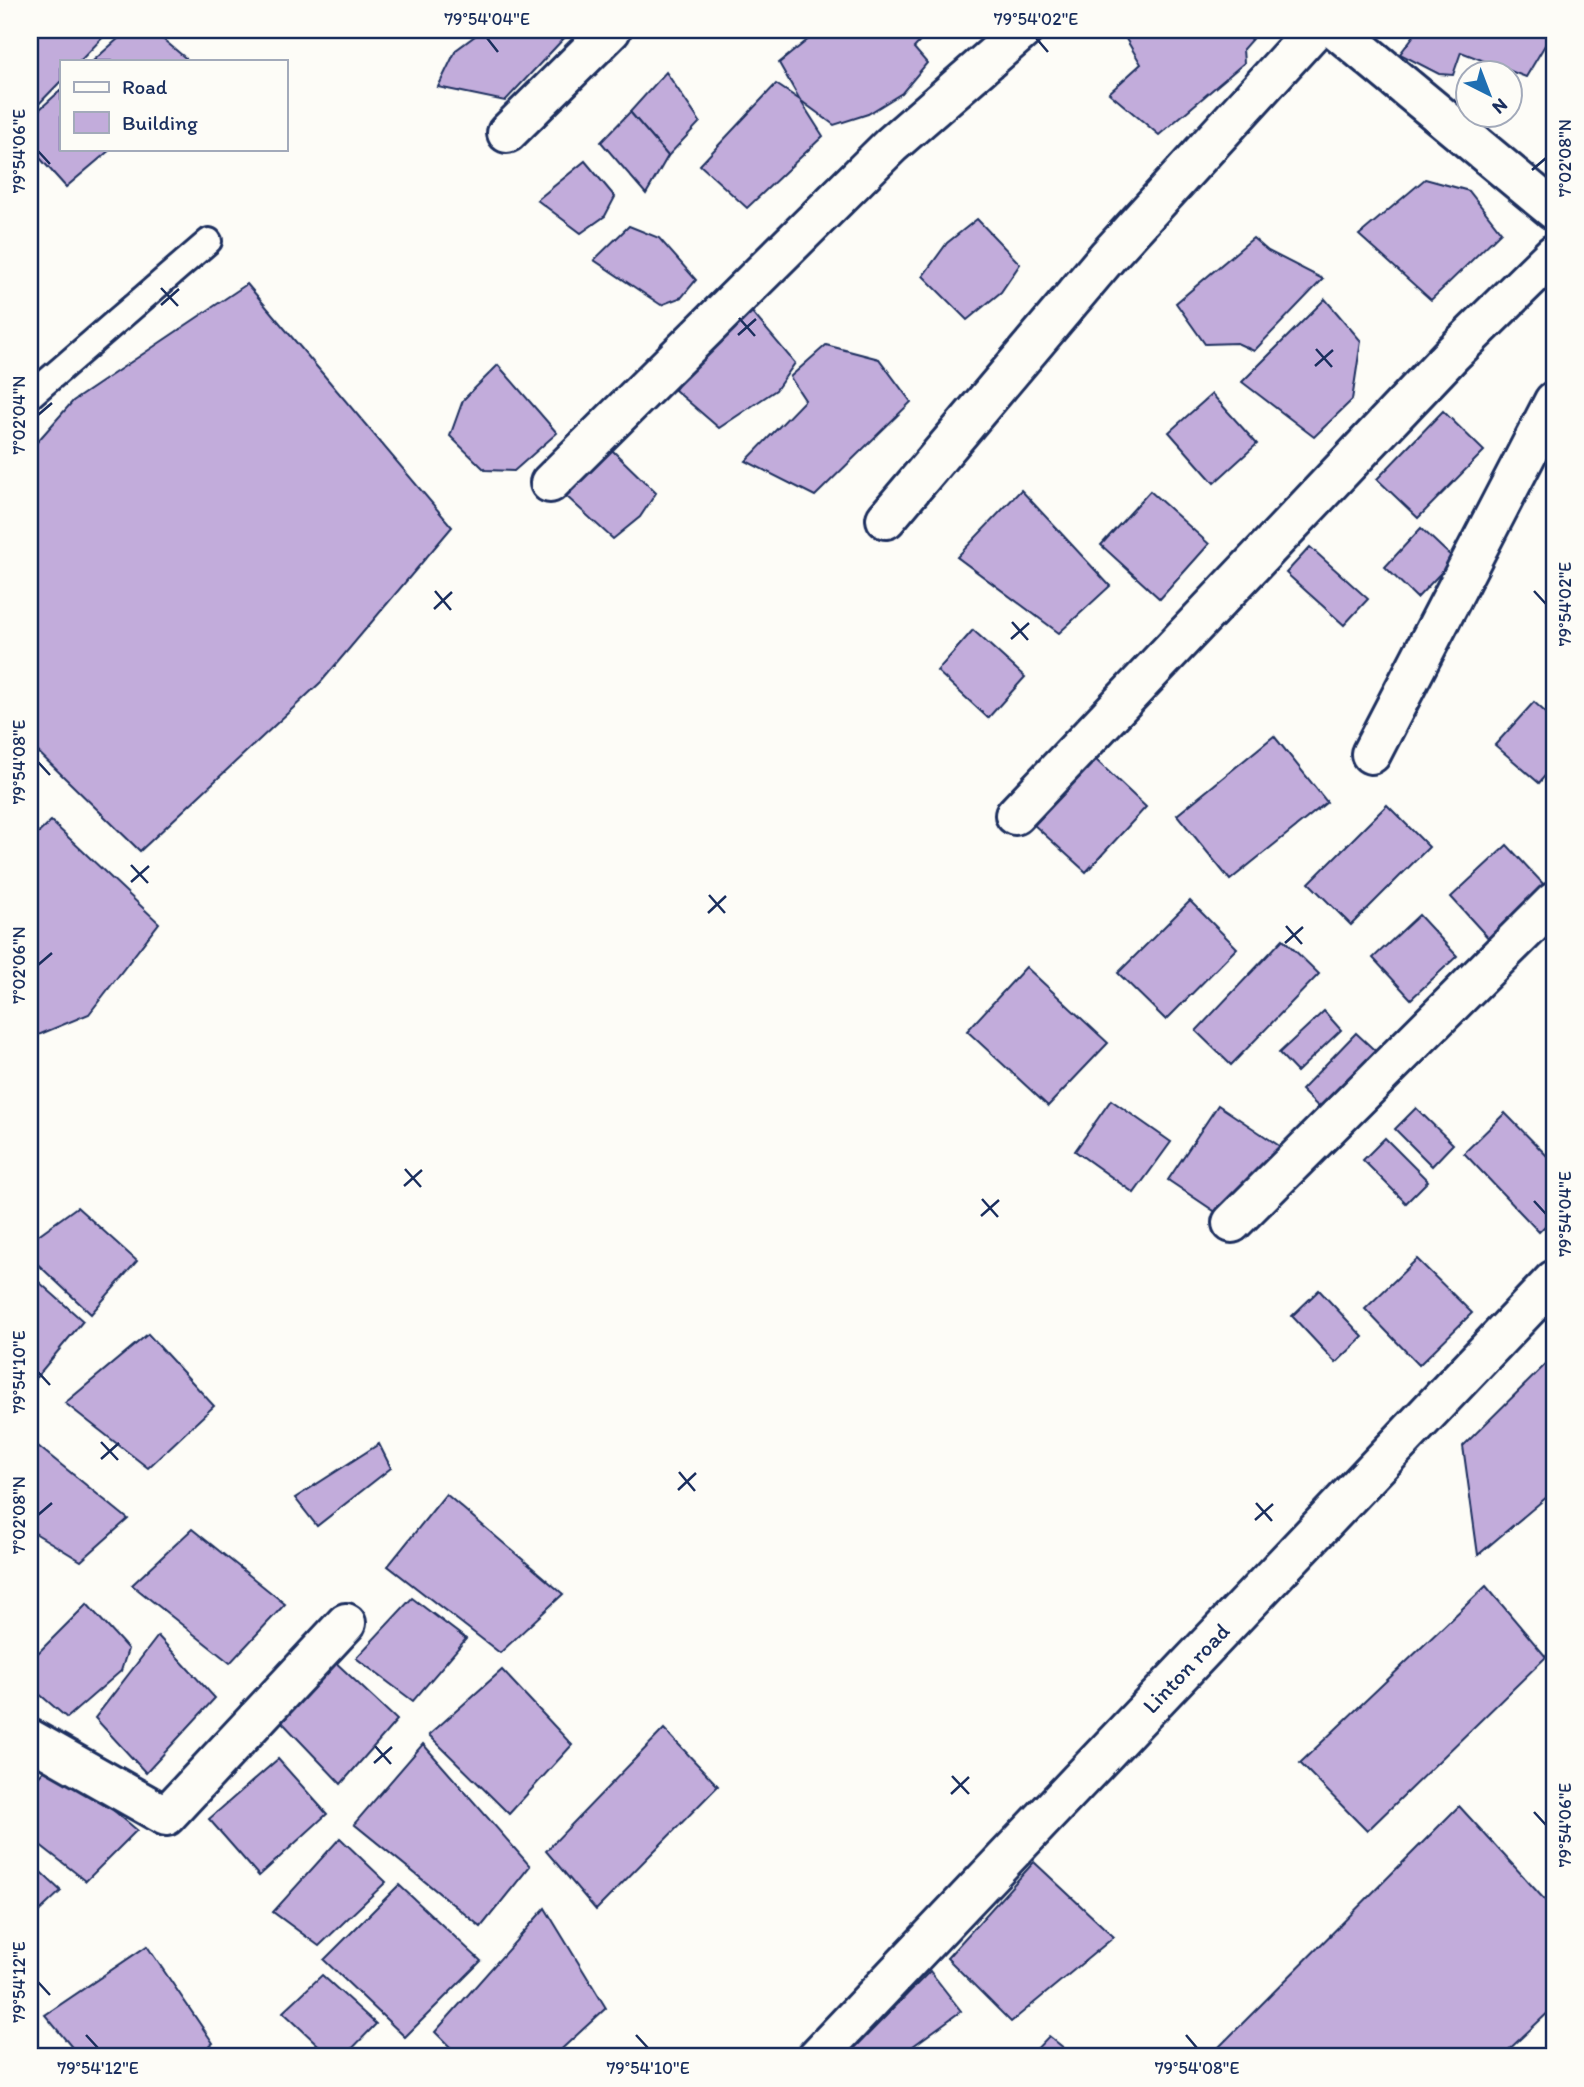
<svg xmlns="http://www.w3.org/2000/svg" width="1584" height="2087" viewBox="0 0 1584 2087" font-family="Itim,sans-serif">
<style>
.building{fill:#c2acdb;stroke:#1b2f5e;stroke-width:2}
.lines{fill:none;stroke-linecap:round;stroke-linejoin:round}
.lane-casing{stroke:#1b2f5e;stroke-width:30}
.street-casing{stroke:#1b2f5e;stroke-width:44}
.lane{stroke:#fdfcf7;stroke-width:24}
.street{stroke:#fdfcf7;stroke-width:38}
.ticks{fill:none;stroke:#1b2f5e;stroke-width:2.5}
.labels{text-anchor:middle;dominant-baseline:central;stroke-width:7;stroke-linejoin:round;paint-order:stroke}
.street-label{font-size:23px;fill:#1b2f5e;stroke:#fdfcf7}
.neatline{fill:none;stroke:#1b2f5e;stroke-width:2.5}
.ticks-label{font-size:18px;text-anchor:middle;fill:#1b2f5e}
</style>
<rect width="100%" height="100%" fill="#fdfcf7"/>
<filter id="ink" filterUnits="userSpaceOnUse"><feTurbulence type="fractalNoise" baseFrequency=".0143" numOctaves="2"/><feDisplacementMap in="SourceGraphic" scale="14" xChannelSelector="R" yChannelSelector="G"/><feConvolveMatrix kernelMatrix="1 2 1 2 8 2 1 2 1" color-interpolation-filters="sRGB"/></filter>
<g filter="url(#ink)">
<g class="building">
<polygon points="30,30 110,30 80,61 61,61 61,81 30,113"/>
<polygon points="128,30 152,30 189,61 93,61"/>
<polygon points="483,30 564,30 567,35 505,101 438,87 456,50"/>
<polygon points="820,30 920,30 925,36 914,48 927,63 902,93 868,114 834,125 800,100 779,63"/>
<polygon points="1128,30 1260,30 1243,49 1244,63 1159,135 1109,93 1141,64 1123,34"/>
<polygon points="1418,30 1554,30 1526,77 1461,52 1453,75 1439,74 1400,54"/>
<polygon points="666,72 700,122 668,156 630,112"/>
<polygon points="776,84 800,100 823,136 747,208 700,165"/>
<polygon points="61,90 61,149 111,149 66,187 30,147 30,118"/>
<polygon points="630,112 668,156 646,194 601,142"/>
<polygon points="585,161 615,197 605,216 581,233 537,200"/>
<polygon points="1425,179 1469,191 1501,232 1431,300 1359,235"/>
<polygon points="977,219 1020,264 1001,292 967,320 923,276 947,243"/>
<polygon points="629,226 659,238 696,280 682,297 661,305 594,260"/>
<polygon points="1253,238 1268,251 1323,279 1254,351 1237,343 1205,344 1176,303"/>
<polygon points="247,284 452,527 321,682 140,851 30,744 30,450 73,401"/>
<polygon points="1325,299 1361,341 1352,400 1314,437 1242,382"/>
<polygon points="751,311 795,363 776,390 719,428 675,390 690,364"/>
<polygon points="826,345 879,359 911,402 815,496 746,461 805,400 790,377"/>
<polygon points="498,365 557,433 514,471 485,470 450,436 463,400"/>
<polygon points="1212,394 1257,444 1214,483 1169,432"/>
<polygon points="1443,411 1484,451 1418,518 1377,479"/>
<polygon points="612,450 656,493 640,517 613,539 566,496"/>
<polygon points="1021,490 1110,586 1059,633 957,557"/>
<polygon points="1150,491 1209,544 1160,599 1101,545"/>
<polygon points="1421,528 1454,559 1417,598 1385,567"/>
<polygon points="1310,547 1368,599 1344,625 1286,573"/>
<polygon points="973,630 1025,677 988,718 937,671"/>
<polygon points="1534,702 1554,720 1554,765 1539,783 1495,745"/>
<polygon points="1274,736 1327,802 1230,880 1177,815"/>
<polygon points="1094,758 1146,807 1086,872 1033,824"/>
<polygon points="1387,805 1429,847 1351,925 1309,883"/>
<polygon points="51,821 159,923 89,1014 31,1038 30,841"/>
<polygon points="1507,845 1547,888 1491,941 1451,897"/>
<polygon points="1190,901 1237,948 1166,1020 1118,973"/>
<polygon points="1419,915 1457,956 1411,999 1373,958"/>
<polygon points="1283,939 1319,974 1231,1065 1196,1031"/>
<polygon points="1026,967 1108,1043 1048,1106 967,1031"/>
<polygon points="1324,1011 1341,1030 1297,1072 1279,1053"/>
<polygon points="1356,1033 1383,1058 1328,1116 1301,1090"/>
<polygon points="1111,1100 1171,1142 1134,1193 1075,1151"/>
<polygon points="1218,1105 1281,1147 1232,1223 1168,1180"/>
<polygon points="1416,1108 1453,1144 1432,1166 1395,1129"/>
<polygon points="1505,1113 1554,1163 1554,1217 1539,1232 1464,1153"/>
<polygon points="1385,1138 1428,1181 1406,1203 1363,1160"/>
<polygon points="77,1207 137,1261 91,1314 30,1257 30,1241"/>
<polygon points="1417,1259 1472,1313 1419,1365 1365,1309"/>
<polygon points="30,1274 83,1321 30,1385"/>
<polygon points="1319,1290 1363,1337 1336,1363 1292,1316"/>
<polygon points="148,1334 214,1406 148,1468 65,1403"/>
<polygon points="1554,1356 1554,1491 1478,1555 1463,1446"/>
<polygon points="33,1442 128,1519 81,1561 30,1530 30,1447"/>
<polygon points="379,1444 391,1468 317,1526 295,1498"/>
<polygon points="446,1494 563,1594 500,1653 388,1566"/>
<polygon points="192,1529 285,1604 230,1663 132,1585"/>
<polygon points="1486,1586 1546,1657 1367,1831 1300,1763"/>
<polygon points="412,1598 466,1639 413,1701 356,1658"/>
<polygon points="87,1604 128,1649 121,1671 67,1718 30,1686 30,1661"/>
<polygon points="158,1636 215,1698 146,1773 95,1718"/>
<polygon points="331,1658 397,1720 341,1784 278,1718"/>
<polygon points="502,1670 572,1745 509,1814 429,1735"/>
<polygon points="664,1729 718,1786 596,1910 546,1851"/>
<polygon points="423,1744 530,1866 481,1927 354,1824"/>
<polygon points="278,1759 327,1814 259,1876 209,1819"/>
<polygon points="53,1760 137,1830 86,1881 30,1837 30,1787"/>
<polygon points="1459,1806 1554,1910 1554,2007 1501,2057 1209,2057"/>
<polygon points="340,1838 386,1882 319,1946 273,1912"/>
<polygon points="30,1862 61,1891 30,1920"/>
<polygon points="1034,1862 1114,1937 1011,2022 947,1958"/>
<polygon points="399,1885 481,1961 405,2037 324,1960"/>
<polygon points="545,1908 606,2008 553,2057 460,2057 435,2032"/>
<polygon points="147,1946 213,2043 195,2057 80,2057 45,2015"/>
<polygon points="930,1971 961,2011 898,2057 846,2057"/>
<polygon points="322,1975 376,2024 344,2057 331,2057 283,2012"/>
<polygon points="1049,2036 1075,2057 1029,2057"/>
</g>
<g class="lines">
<g class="lane-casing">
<polyline id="lane" points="30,396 209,241"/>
</g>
<g class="street-casing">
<g id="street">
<polyline points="1337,30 1554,210"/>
<polyline points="507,133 611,30"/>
<polyline points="550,483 891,145 1023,30"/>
<polyline points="886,519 1108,256 1314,30"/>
<polyline points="1371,754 1554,401"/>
<polyline points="1015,815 1452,354 1554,254"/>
<polyline points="1232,1223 1554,902"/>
<polyline points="30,1739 166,1816 346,1623"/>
<path id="s1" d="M817 2057 1554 1280"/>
</g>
</g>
<use href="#lane" class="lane"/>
<use href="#street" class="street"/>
</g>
</g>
<path class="ticks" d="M487 38 498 52M1036 38 1048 52M38 151 50 164M1532 170 1546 158M161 288 178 306M161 305 179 289M739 318 755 336M738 335 756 319M1316 349 1332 367M1315 366 1333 350M38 415 52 403M435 591 451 610M1534 591 1546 604M434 609 452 592M1012 622 1028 640M1011 639 1029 623M38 762 50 775M131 865 148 883M131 882 149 866M709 895 725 913M708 913 726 896M1286 926 1302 944M1285 943 1303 927M38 965 52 953M405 1169 421 1187M404 1186 422 1170M982 1199 998 1217M1534 1201 1546 1214M981 1216 999 1200M38 1372 50 1385M101 1442 118 1460M101 1459 119 1443M679 1472 695 1491M678 1490 696 1473M1256 1503 1272 1521M38 1515 52 1503M1255 1520 1273 1504M375 1746 391 1764M374 1763 392 1747M952 1776 969 1794M951 1794 969 1777M1534 1812 1546 1825M38 1982 50 1995M86 2035 98 2048M636 2035 648 2048M1186 2035 1197 2048"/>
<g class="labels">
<g class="street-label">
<text stroke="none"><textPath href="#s1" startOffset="536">Linton road</textPath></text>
</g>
</g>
<rect width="1584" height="2087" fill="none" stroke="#fdfcf7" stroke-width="77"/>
<rect x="60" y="60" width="228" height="91" fill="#fdfcf7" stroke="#a3aaba" stroke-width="2"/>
<rect x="74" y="82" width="35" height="10" fill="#fdfcf7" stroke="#a3aaba" stroke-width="2"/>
<text x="122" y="94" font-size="21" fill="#1b2f5e">Road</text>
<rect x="74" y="112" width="35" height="21" fill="#c2acdb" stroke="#a3aaba" stroke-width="2"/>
<text x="122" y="130" font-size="21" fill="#1b2f5e">Building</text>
<g transform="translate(1489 94) rotate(138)"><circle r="33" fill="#fdfcf7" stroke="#a3aaba" stroke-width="2"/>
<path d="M0-5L12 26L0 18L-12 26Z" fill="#1f6fb2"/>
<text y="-10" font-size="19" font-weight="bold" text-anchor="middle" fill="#1b2f5e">N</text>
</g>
<rect x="38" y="38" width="1508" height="2010" class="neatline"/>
<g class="ticks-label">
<text x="487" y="25">79°54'04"E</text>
<text x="1036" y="25">79°54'02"E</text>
<text transform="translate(19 151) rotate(-90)" y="6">79°54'06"E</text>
<text transform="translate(1565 158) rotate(-90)" y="6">7°02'08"N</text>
<text transform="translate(19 415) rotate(-90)" y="6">7°02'04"N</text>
<text transform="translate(1565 604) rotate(-90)" y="6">79°54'02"E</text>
<text transform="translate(19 762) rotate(-90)" y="6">79°54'08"E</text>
<text transform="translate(19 965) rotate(-90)" y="6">7°02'06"N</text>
<text transform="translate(1565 1214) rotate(-90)" y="6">79°54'04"E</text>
<text transform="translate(19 1372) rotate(-90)" y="6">79°54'10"E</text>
<text transform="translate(19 1515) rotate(-90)" y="6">7°02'08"N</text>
<text transform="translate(1565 1825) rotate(-90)" y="6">79°54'06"E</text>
<text transform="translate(19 1982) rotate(-90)" y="6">79°54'12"E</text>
<text x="98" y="2074">79°54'12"E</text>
<text x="648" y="2074">79°54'10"E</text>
<text x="1197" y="2074">79°54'08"E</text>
</g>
</svg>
